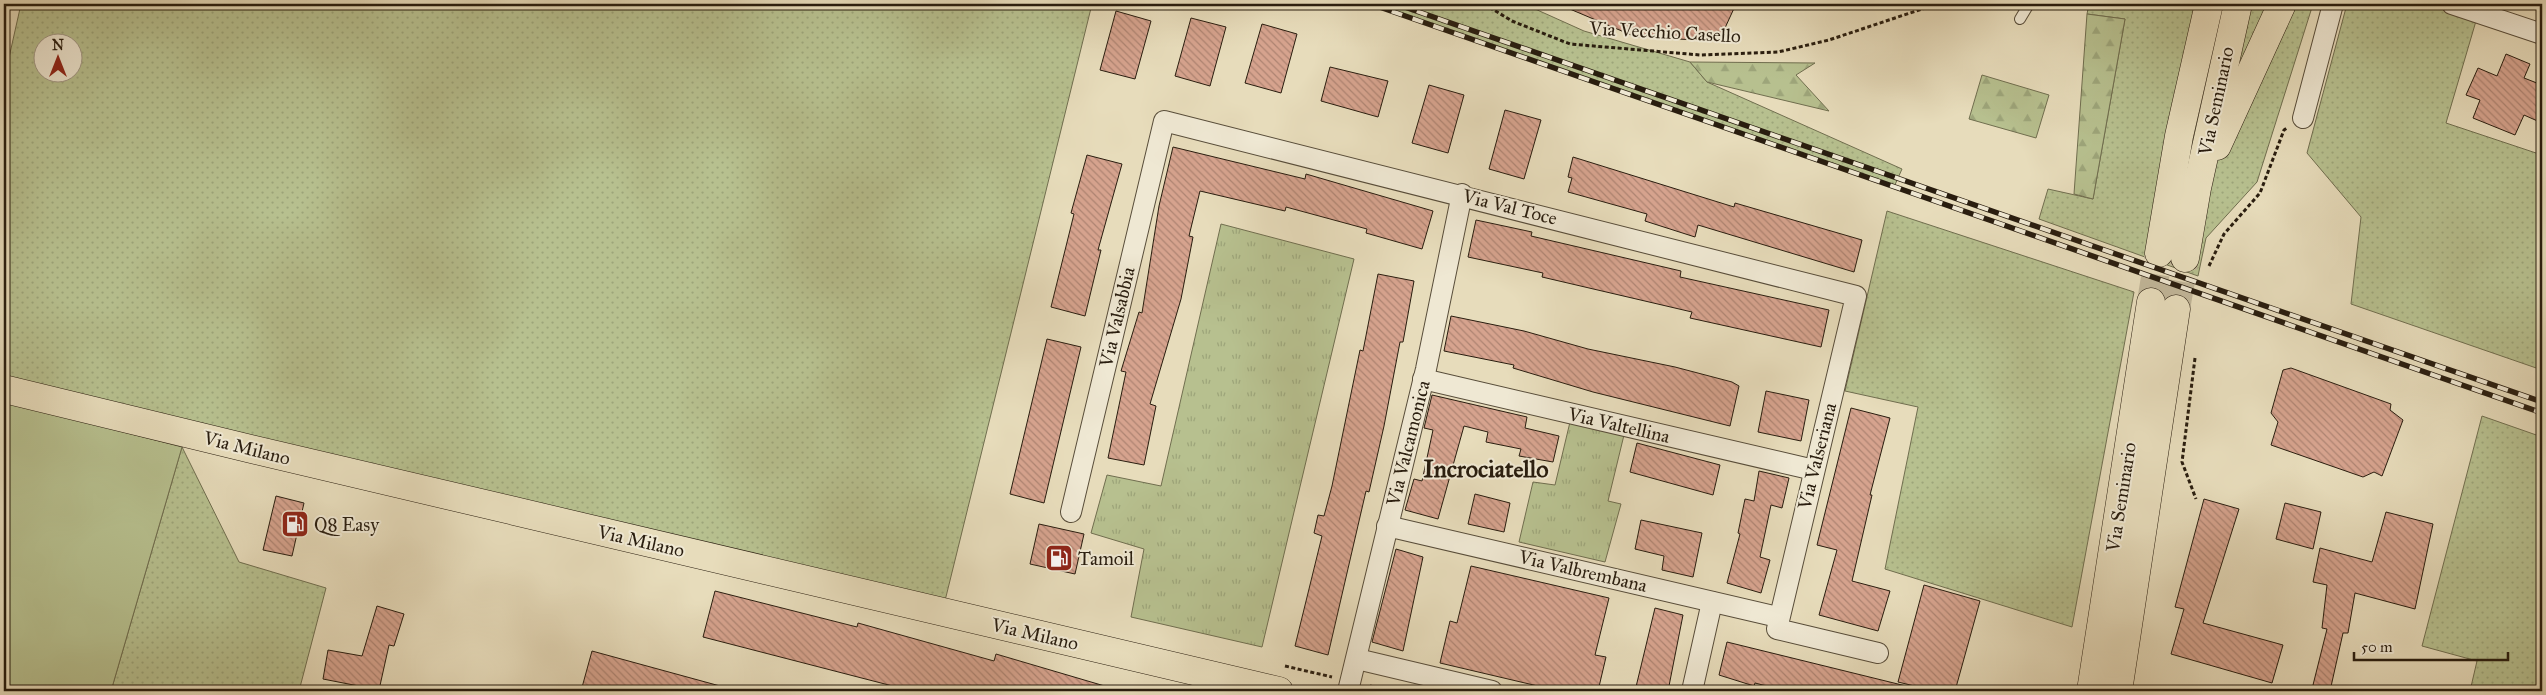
<svg xmlns="http://www.w3.org/2000/svg" width="2546" height="695" viewBox="0 0 2546 695" font-family="'IM FELL Great Primer',serif">
<style>
.grass{fill:url(#grass-dots);stroke:#706e4f;fill-rule:evenodd}
.forest{fill:url(#forest-firs);stroke:#706e4f}
.park{fill:url(#park-tufts);stroke:#706e4f}
.garden{fill:#b7c08f;stroke:#706e4f}
.building{fill:url(#building-back-hatch);stroke:#291d0f}
.lines{fill:none;stroke-linecap:round;stroke-linejoin:round}
.primary-tunnel{stroke:#c1b699;stroke-width:28;stroke-dasharray:28 14;stroke-linecap:butt}
.service-casing{stroke:#584d3a;stroke-width:12}
.minor-casing{stroke:#584d3a;stroke-width:22}
.primary-casing{stroke:#291d0f;stroke-width:29}
.path{stroke:#291d0f;stroke-width:3;stroke-dasharray:4 2.5;stroke-linecap:butt}
.service{stroke:#efe8d3;stroke-width:10}
.minor{stroke:#efe8d3;stroke-width:20}
.primary{stroke:#e7dcbb;stroke-width:28}
.rail-casing{stroke:#291d0f;stroke-width:5.5}
.rail{stroke:#efe8d3;stroke-width:4;stroke-dasharray:11;stroke-linecap:butt}
.labels{text-anchor:middle;dominant-baseline:central;stroke-width:4;stroke-linejoin:round;paint-order:stroke}
.street-label{font-size:19px;fill:#291d0f;stroke:#efe8d3}
.poi-label{font-size:19px;fill:#291d0f;stroke:#efe8d3;text-anchor:start}
.district-label{font-size:24px;font-weight:bold;fill:#291d0f;stroke:#efe8d3}
</style>
<defs>
<pattern id="grass-dots" width="8" height="8" patternUnits="userSpaceOnUse" patternTransform="scale(1.25)"><rect width="8" height="8" fill="#b7c08f"/><path d="M2 2h.1M6 6h.1" fill="none" stroke="#9da57a" stroke-width="1.8" stroke-linecap="round"/></pattern>
<pattern id="forest-firs" width="22" height="20" patternUnits="userSpaceOnUse" patternTransform="scale(1.25)"><rect width="22" height="20" fill="#b7c08f"/><path d="M5 1l3.5 6h-7zM16 11l3.5 6h-7z" fill="#9da57a"/></pattern>
<pattern id="park-tufts" width="24" height="20" patternUnits="userSpaceOnUse" patternTransform="scale(1.25)"><rect width="24" height="20" fill="#b7c08f"/><path d="M3 7l-1-3M5 7V3M7 7l1-3M15 17l-1-3M17 17v-4M19 17l1-3" fill="none" stroke="#9da57a"/></pattern>
<pattern id="building-back-hatch" width="6" height="6" patternUnits="userSpaceOnUse" patternTransform="scale(1.25)"><rect width="6" height="6" fill="#d6a38e"/><path d="M-1 5l2 2M0 0l6 6M5-1l2 2" fill="none" stroke="#ae8472"/></pattern>
</defs>
<rect width="100%" height="100%" fill="#e7dcbb"/>
<filter id="stains"><feTurbulence type="fractalNoise" baseFrequency=".004" numOctaves="4"/><feColorMatrix values="0 0 0 0 .2 0 0 0 0 .09 0 0 0 0 .02 0 0 0 .5 -.17"/></filter>
<radialGradient id="worn" r=".72"><stop offset=".6" stop-color="#630" stop-opacity="0"/><stop offset="1" stop-color="#630" stop-opacity=".3"/></radialGradient>
<g class="grass">
<path d="M21 4H1092L941 617 4 399V80ZM42 42H72V72H42Z"/>
<polygon points="1376,4 1524,4 1584,31 1690,62 1707,82 1902,169 1894,187"/>
<polygon points="2089,4 2313,4 2257,182 2206,238 2198,276 2039,219 2048,189 2093,199 2125,19 2087,14"/>
<polygon points="2347,4 2481,4 2446,123 2542,155 2542,370 2351,304 2361,217 2307,153"/>
<polygon points="1887,211 2134,292 2072,627 1885,569 1918,407 1845,391"/>
<polygon points="2482,416 2542,437 2542,691 2470,691 2477,661 2422,646"/>
<polygon points="182,447 239,562 326,588 299,691 111,691"/>
</g>
<g class="forest">
<polygon points="2087,14 2125,19 2093,199 2074,194"/>
<polygon points="1690,62 1815,63 1796,75 1829,111 1707,82"/>
<polygon points="1982,75 2049,95 2036,138 1969,119"/>
</g>
<g class="park">
<polygon points="1221,224 1354,259 1262,647 1131,617 1144,549 1091,533 1107,475 1161,486"/>
<polygon points="1570,422 1624,435 1608,501 1621,504 1605,562 1519,542 1533,482 1555,485"/>
</g>
<polygon class="garden" points="4,401 182,447 111,691 4,691"/>
<g class="building">
<polygon points="1558,4 1736,4 1719,41 1636,37"/>
<polygon points="1116,11 1151,21 1135,79 1100,70"/>
<polygon points="1191,18 1226,27 1210,86 1175,76"/>
<polygon points="1262,24 1297,34 1281,93 1245,83"/>
<polygon points="2506,54 2530,64 2524,78 2542,85 2542,123 2524,115 2515,135 2473,118 2480,100 2466,95 2478,68 2497,76"/>
<polygon points="1330,67 1388,81 1378,117 1321,101"/>
<polygon points="1429,85 1464,95 1448,153 1412,143"/>
<polygon points="1505,110 1541,120 1524,179 1489,169"/>
<polygon points="1173,147 1305,179 1306,174 1433,211 1422,249 1366,233 1367,229 1286,207 1285,211 1200,191 1189,236 1193,237 1181,299 1150,404 1156,406 1144,465 1108,458 1126,372 1121,371 1139,312 1142,313 1159,206"/>
<polygon points="1087,155 1122,164 1098,250 1101,250 1085,316 1051,307 1074,214 1071,213"/>
<polygon points="1573,157 1734,207 1735,203 1862,240 1854,272 1698,225 1695,237 1645,221 1647,214 1568,192 1572,178 1568,177"/>
<polygon points="1476,220 1532,232 1531,236 1681,271 1680,277 1829,310 1821,347 1690,318 1692,312 1542,277 1543,273 1468,257"/>
<polygon points="1378,274 1414,281 1403,342 1400,342 1384,426 1369,492 1366,491 1328,655 1295,646 1322,536 1314,533 1318,515 1324,516 1332,486 1360,350 1363,351"/>
<polygon points="1451,316 1524,331 1588,349 1675,367 1732,382 1739,386 1730,426 1593,392 1513,368 1514,365 1444,351"/>
<polygon points="1047,339 1081,347 1044,503 1010,494"/>
<polygon points="2291,368 2391,404 2390,410 2403,420 2382,476 2374,472 2363,477 2271,445 2278,422 2271,413 2283,370"/>
<polygon points="1766,391 1809,400 1801,441 1758,432"/>
<polygon points="1432,395 1527,417 1525,428 1559,436 1553,462 1519,456 1521,449 1486,442 1488,432 1464,426 1438,519 1405,510 1414,479 1422,481 1433,430 1424,428"/>
<polygon points="1851,408 1890,418 1870,495 1872,495 1852,581 1890,591 1878,631 1819,615 1837,550 1817,545"/>
<polygon points="1637,443 1720,465 1713,495 1630,472"/>
<polygon points="1759,471 1789,478 1782,508 1771,505 1760,557 1770,560 1761,593 1727,583 1740,534 1738,533 1745,499 1754,501"/>
<polygon points="1475,494 1510,503 1504,532 1468,524"/>
<polygon points="276,496 304,503 292,556 263,550"/>
<polygon points="2204,499 2239,509 2203,623 2283,645 2272,683 2171,654 2184,609 2175,607"/>
<polygon points="2285,503 2321,512 2313,549 2276,539"/>
<polygon points="2386,512 2433,524 2415,609 2355,593 2348,633 2343,633 2330,691 2323,691 2313,685 2327,629 2322,628 2327,585 2313,582 2320,548 2372,562"/>
<polygon points="1641,520 1702,533 1693,577 1662,570 1664,556 1635,549"/>
<polygon points="1039,524 1084,534 1075,574 1030,564"/>
<polygon points="1396,549 1423,557 1403,651 1372,642"/>
<polygon points="1471,566 1609,598 1595,655 1606,657 1598,691 1559,691 1440,663 1450,621 1457,623"/>
<polygon points="1924,585 1980,601 1955,691 1935,691 1898,682"/>
<polygon points="715,591 857,627 858,623 994,661 996,654 1108,687 1107,691 912,691 703,637"/>
<polygon points="377,606 404,614 394,646 389,645 379,690 323,679 328,650 362,656"/>
<polygon points="1655,608 1683,615 1668,691 1635,691"/>
<polygon points="1727,642 1906,686 1905,691 1786,691 1755,683 1754,686 1719,675"/>
<polygon points="592,651 720,686 719,691 581,691"/>
</g>
<g class="lines">
<g class="primary-tunnel">
<polyline points="2151,302 2159,253"/>
<polyline points="2176,309 2185,258"/>
</g>
<g class="service-casing">
<polyline id="service" points="2020,19 2029,4"/>
</g>
<g class="minor-casing">
<g id="minor">
<polyline points="2452,4 2542,34"/>
<polyline points="2303,118 2333,4"/>
<polyline points="1423,379 1814,470"/>
<polyline points="1071,512 1164,121 1856,296 1777,629 1878,653"/>
<polyline points="1387,526 1778,617"/>
<polyline points="1357,659 1492,691"/>
<polyline points="1348,691 1426,369 1462,194"/>
<polyline points="1692,691 1712,602"/>
</g>
</g>
<g class="primary-casing">
<g id="primary">
<polyline points="2217,146 2282,4"/>
<polyline points="2159,253 2179,136 2209,4"/>
<polyline points="2185,258 2197,188 2238,4"/>
<polyline points="4,389 251,449 1279,691"/>
<polyline points="2091,691 2151,302"/>
<polyline points="2118,691 2176,309"/>
</g>
</g>
<g class="path">
<polyline points="1484,4 1512,21 1570,44 1700,55 1778,52 1829,40 1937,4"/>
<polyline points="2209,266 2224,234 2260,193 2284,130 2287,128"/>
<polyline points="2195,358 2182,462 2196,499"/>
<polyline points="1285,666 1332,677"/>
<polyline points="1370,686 1393,691"/>
</g>
<use href="#service" class="service"/>
<use href="#minor" class="minor"/>
<use href="#primary" class="primary"/>
<g class="rail-casing">
<g id="rail">
<polyline points="1371,4 2542,413"/>
<polyline points="1396,4 2542,402"/>
</g>
</g>
<use href="#rail" class="rail"/>
</g>
<defs>
<g id="fuel-square" transform="scale(1.4375)"><rect x="-9" y="-9" width="18" height="18" rx="4" fill="#8f2418" stroke="#efe8d3"/><path d="M-5.5-6h7V0h2V4h1.3V-2.5L3-4.5l.8-.8L6-3V5H2.5V1h-1V6h-7ZM-4.2-4.7v3.2H.2V-4.7Z" fill="#fff"/></g>
</defs>
<g fill-rule="evenodd">
<use href="#fuel-square" x="295" y="524"/>
<use href="#fuel-square" x="1059" y="558"/>
</g>
<g class="labels">
<g class="street-label">
<text transform="translate(1665 32) rotate(3)">Via Vecchio Casello</text>
<text transform="translate(2216 101) rotate(-78)">Via Seminario</text>
<text transform="translate(1510 207) rotate(14)">Via Val Toce</text>
<text transform="translate(1117 317) rotate(-77)">Via Valsabbia</text>
<text transform="translate(1619 425) rotate(13)">Via Valtellina</text>
<text transform="translate(1408 443) rotate(-76)">Via Valcamonica</text>
<text transform="translate(247 448) rotate(14)">Via Milano</text>
<text transform="translate(1817 456) rotate(-76)">Via Valseriana</text>
<text transform="translate(2121 497) rotate(-81)">Via Seminario</text>
<text transform="translate(641 541) rotate(13)">Via Milano</text>
<text transform="translate(1583 571) rotate(13)">Via Valbrembana</text>
<text transform="translate(1035 634) rotate(13)">Via Milano</text>
</g>
<g class="poi-label">
<text x="314" y="524">Q8 Easy</text>
<text x="1078" y="558">Tamoil</text>
</g>
<g class="district-label">
<text x="1486" y="469">Incrociatello</text>
</g>
</g>
<rect width="2546" height="695" fill="none" stroke="#e7dcbb" stroke-width="20"/>
<rect x="5" y="5" width="2536" height="685" fill="none" stroke="#291d0f" stroke-width="2.5"/>
<rect x="10" y="10" width="2526" height="675" fill="none" stroke="#291d0f"/>
<g transform="translate(58 58)"><circle r="24" fill="#efe8d3" stroke="#a09785"/>
<path d="M0-4L9 19L0 12L-9 19Z" fill="#8f2418"/>
<text y="-8" font-size="14" font-weight="bold" text-anchor="middle" fill="#291d0f">N</text>
</g>
<path d="M2354 652v8h154v-8" fill="none" stroke="#291d0f" stroke-width="2.5"/>
<text x="2361" y="652" font-size="15" fill="#291d0f" stroke="#efe8d3" stroke-width="4" paint-order="stroke">50 m</text>
<rect width="100%" height="100%" filter="url(#stains)"/>
<rect width="100%" height="100%" fill="url(#worn)"/>
</svg>
